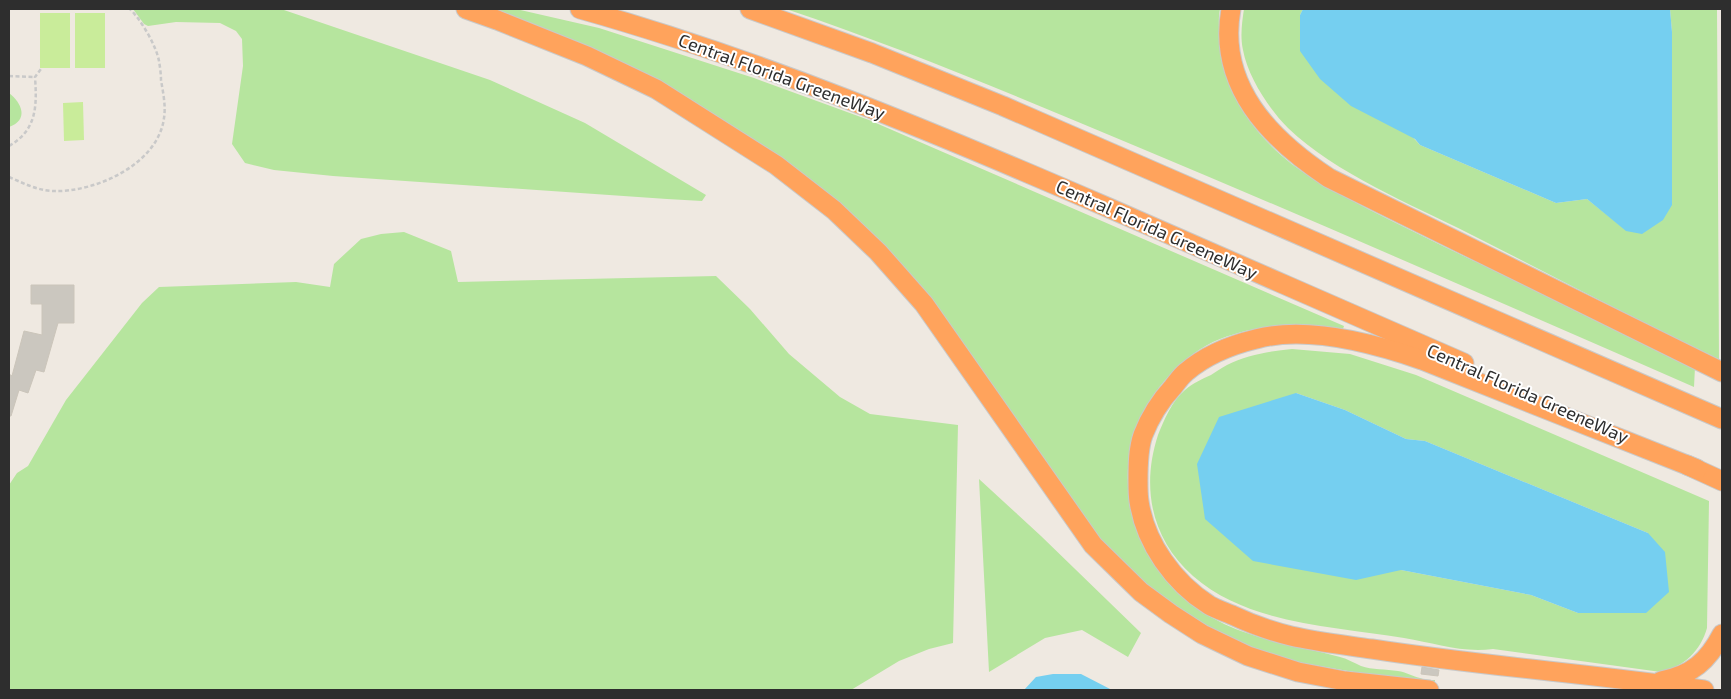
<svg xmlns="http://www.w3.org/2000/svg" width="1731" height="699" viewBox="0 0 1731 699" font-family="'Exo 2',sans-serif">
<style>
.green{fill:#b6e59e;fill-rule:evenodd}
.pitch{fill:#c9ec9a}
.water{fill:#75cff0}
.building{fill:#cbc7bf;stroke:#cbc5ba}
.lines{fill:none;stroke-linecap:round;stroke-linejoin:round}
.motorway-casing{stroke:#c9c9c9;stroke-width:21}
.path{stroke:#c9c9c9;stroke-width:2.5;stroke-dasharray:4 2.5;stroke-linecap:butt}
.motorway{stroke:#ffa35c;stroke-width:19}
.labels{text-anchor:middle;dominant-baseline:central;stroke-width:4;stroke-linejoin:round;paint-order:stroke}
.street-label{font-size:18px;fill:#2e2e2e;stroke:#fff}
</style>
<rect width="100%" height="100%" fill="#efe9e1"/>
<g class="green">
<polygon points="133,9 281,9 490,80 585,123 706,195 702,201 667,199 333,176 274,170 245,163 232,144 243,66 242,39 236,31 220,23 176,22 148,26 144,24"/>
<path d="M482 9H516L599 28 754 78 869 120 1344 326 1343 329C1299 323 1262 323 1220 339 1201 346 1183 361 1169 376 1108 440 1117 536 1181 595 1226 637 1284 642 1340 657 1348 659 1354 663 1361 666 1372 670 1386 669 1398 671 1406 672 1412 676 1420 678 1424 680 1430 680 1435 680V682L1365 674 1291 661 1264 653 1223 637 1171 606 1107 551 960 341 761 146Z"/>
<path d="M786 9H1220C1218 18 1219 29 1220 39 1223 87 1246 124 1282 156 1307 178 1338 193 1368 209 1402 226 1436 243 1470 259 1546 294 1620 330 1695 367L1694 387C1511 307 1329 227 1145 150 1026 100 908 50 786 9Z"/>
<path d="M1244 9H1303L1300 15 1420 145 1556 203 1587 199 1626 230 1672 32 1670 9H1717L1719 362C1636 319 1553 276 1470 234 1411 204 1336 174 1288 128 1269 109 1248 77 1243 50 1240 37 1242 22 1244 9Z"/>
<path d="M9 93C22 103 29 120 9 127Z"/>
<polygon points="404,232 451,251 458,282 716,276 750,309 789,354 840,397 870,414 958,425 953,643 929,649 899,661 851,690 9,690 9,485 17,473 28,466 66,400 142,303 159,287 296,282 330,287 334,264 361,239 381,234"/>
<path d="M1292 349 1350 354 1416 375 1709 501 1707 628C1701 650 1684 667 1661 672L1493 649C1461 653 1435 643 1404 638 1334 626 1249 625 1193 576 1151 539 1141 487 1158 435 1164 420 1172 401 1185 390 1193 383 1202 379 1211 375 1216 372 1221 368 1227 365 1247 355 1270 351 1292 349ZM1296 393 1345 410 1406 439 1425 441 1648 533 1578 613 1531 595 1401 570Z"/>
<polygon points="979,479 1041,536 1141,633 1128,657 1082,630 1045,638 989,672"/>
</g>
<g class="pitch">
<rect x="40" y="13" width="30" height="55"/>
<rect x="75" y="13" width="30" height="55"/>
<polygon points="83,102 84,140 64,141 63,103"/>
</g>
<g class="water">
<polygon points="1303,9 1670,9 1672,32 1672,205 1663,220 1642,234 1626,231 1587,199 1556,203 1420,145 1415,139 1351,106 1320,79 1300,51 1300,15"/>
<polygon points="1296,393 1345,410 1406,439 1425,441 1648,533 1665,552 1669,592 1646,613 1578,613 1531,595 1401,570 1356,580 1253,561 1205,519 1197,464 1219,417"/>
<polygon points="1053,674 1081,674 1112,690 1024,690 1036,677"/>
</g>
<g class="building">
<polygon points="31,285 74,285 74,323 58,323 44,372 36,370 28,393 19,390 11,416 9,416 9,374 12,376 24,331 42,335 42,304 31,304"/>
<polygon points="1422,667 1439,670 1438,676 1421,674"/>
</g>
<g class="lines">
<g class="motorway-casing">
<g id="motorway">
<polyline points="466,9 497,20 587,56 656,89 776,165 834,210 878,252 924,304 1093,545 1141,592 1171,614 1202,634 1248,656 1298,672 1345,681 1429,690"/>
<path d="M580 9C762 60 936 133 1109 208 1227 260 1346 311 1464 363"/>
<polyline points="750,9 872,53 1003,106 1722,419"/>
<path d="M1231 9C1217 86 1270 139 1329 178L1722 372"/>
<polyline points="1687,465 1722,481"/>
<path d="M1697 469 1422 360C1373 343 1307 325 1256 339 1231 345 1206 355 1186 372 1181 376 1177 382 1173 387 1160 401 1150 417 1143 435 1138 449 1138 466 1138 481 1138 487 1138 495 1139 501 1145 543 1174 583 1209 605 1216 609 1225 612 1232 615 1251 624 1270 631 1291 636 1317 642 1345 645 1372 649 1482 666 1594 674 1704 690"/>
<path d="M1661 681C1692 675 1708 661 1722 634"/>
</g>
</g>
<g class="path">
<polyline points="9,76 35,77"/>
<path d="M9 146C37 130 37 106 35 77L41 69"/>
<path d="M9 177C23 183 36 190 52 191 94 193 158 165 164 118 166 106 163 92 161 80 161 74 160 67 159 61 156 45 141 20 130 9"/>
</g>
<use href="#motorway" class="motorway"/>
</g>
<g class="labels">
<g class="street-label">
<text transform="translate(782 76) rotate(20)">Central Florida GreeneWay</text>
<text transform="translate(1157 229) rotate(24)">Central Florida GreeneWay</text>
<text transform="translate(1528 393) rotate(24)">Central Florida GreeneWay</text>
</g>
</g>
<rect width="1731" height="699" fill="none" stroke="#2e2e2e" stroke-width="20"/>
</svg>
